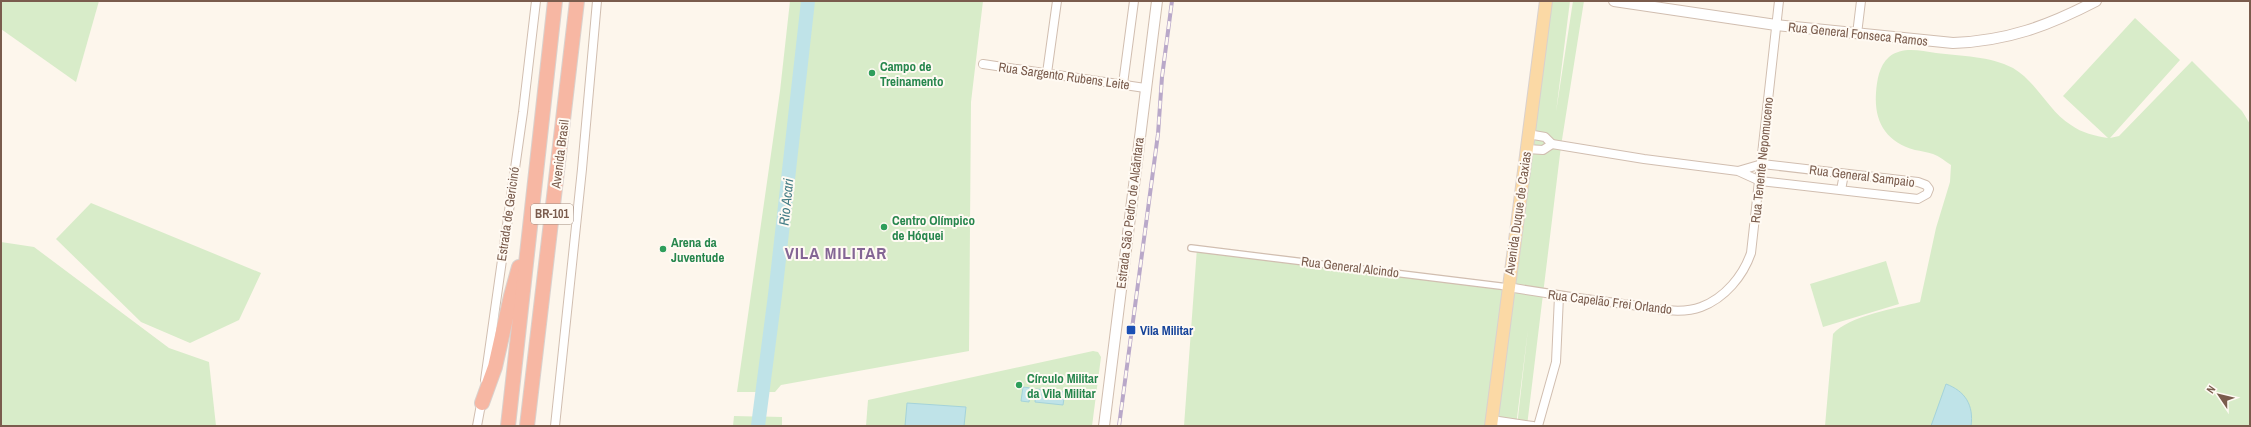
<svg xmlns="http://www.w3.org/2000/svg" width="2251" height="427" viewBox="0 0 2251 427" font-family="'Archivo Narrow',sans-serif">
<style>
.green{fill:#d8ecc9}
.water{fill:#bfe3e8;stroke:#a5d3da}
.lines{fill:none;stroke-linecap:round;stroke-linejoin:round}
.river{stroke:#bfe3e8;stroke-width:14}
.pedestrian-casing{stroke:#d1beb0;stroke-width:8}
.minor-casing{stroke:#d1beb0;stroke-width:10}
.tertiary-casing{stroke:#d1beb0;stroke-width:12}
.primary-casing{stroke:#dad1cd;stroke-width:14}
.motorway-casing{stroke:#dad1cd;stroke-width:16}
.pedestrian{stroke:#fff;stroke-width:5.5}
.minor{stroke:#fff;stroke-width:8}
.tertiary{stroke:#fff;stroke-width:10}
.primary{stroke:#fbd9a5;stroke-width:12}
.motorway{stroke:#f7b7a3;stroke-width:14}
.rail-casing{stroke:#b9a8c9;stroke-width:4}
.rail{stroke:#fffaf3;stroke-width:2.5;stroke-dasharray:8;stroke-linecap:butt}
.leisure-dot{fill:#2e9e5b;stroke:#fffaf3;stroke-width:1.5}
.transit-dot{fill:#1a4fb4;stroke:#fffaf3;stroke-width:1.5}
.labels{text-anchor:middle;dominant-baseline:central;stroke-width:4;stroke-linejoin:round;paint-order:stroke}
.shield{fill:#fffaf3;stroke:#a28b7f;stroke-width:1}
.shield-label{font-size:12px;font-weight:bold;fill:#7a5c4d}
.street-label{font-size:13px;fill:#7a5c4d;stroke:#fffaf3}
.leisure-label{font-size:13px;font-weight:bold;fill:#27864d;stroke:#fffaf3;text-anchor:start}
.transit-label{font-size:13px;font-weight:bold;fill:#164399;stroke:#fffaf3;text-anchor:start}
.water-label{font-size:14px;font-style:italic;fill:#437c86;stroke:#fffaf3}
.district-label{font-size:17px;font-weight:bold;letter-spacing:1px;fill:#846695;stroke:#fffaf3}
</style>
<rect width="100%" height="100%" fill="#fdf6ec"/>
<g class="green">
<polygon points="1,1 99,1 76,82 1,29"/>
<polygon points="790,1 983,1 971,102 969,351 781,385 775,392 737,392 780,91"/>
<polygon points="1543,1 1570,1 1556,112 1573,1 1584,1 1561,146 1527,426 1517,426 1528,329 1516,426 1184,426 1197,248 1507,286"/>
<path d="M2135 18 2180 60 2110 138 2119 136 2192 61 2242 111 2250 124V426H1825L1833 334C1848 316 1897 308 1920 302L1936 228 1950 182 1951 165C1945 161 1939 156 1933 154 1927 152 1921 151 1915 150 1886 142 1874 122 1876 93 1877 80 1879 66 1889 57 1903 46 1920 51 1936 53 1961 56 1990 56 2013 68 2037 82 2048 111 2071 125 2082 133 2095 136 2108 138L2063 96Z"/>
<polygon points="91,203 261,273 239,320 190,343 141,322 56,239"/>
<polygon points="1,242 34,247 169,348 209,362 216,426 1,426"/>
<polygon points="1886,261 1899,304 1823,327 1810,284"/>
<polygon points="1093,351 1098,352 1101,357 1092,426 866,426 868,400"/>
<polygon points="734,416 782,417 782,426 733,426"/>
</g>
<g class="water">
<path d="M1946 384C1965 391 1974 405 1971 426H1931Z"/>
<polygon points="1023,387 1031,388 1029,402 1021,401"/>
<polygon points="1036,389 1065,392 1063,405 1035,402"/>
<polygon points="907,403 966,407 964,426 905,426"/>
</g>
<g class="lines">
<polyline class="river" points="758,426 775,295 808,1"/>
<g class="pedestrian-casing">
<polyline id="pedestrian" points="1191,248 1508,287"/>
</g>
<g class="minor-casing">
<g id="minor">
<polyline points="1857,34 1861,1"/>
<polyline points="983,64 1145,88"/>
<polyline points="1047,73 1057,1"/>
<polyline points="1123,84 1134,1"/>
<polyline points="1528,134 1545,137 1552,144 1644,159 1738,171 1760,181 1918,199 1927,194 1929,189 1926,185 1918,182 1762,164 1738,171"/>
<polyline points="1527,149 1543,150 1552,144"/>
<polyline points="1841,190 1844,174"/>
<path d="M1508 287C1549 294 1590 300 1631 305 1653 308 1680 315 1701 307 1725 298 1743 276 1751 253L1779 1"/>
<polyline points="485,380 523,112 536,1"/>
<polyline points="1492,420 1533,426"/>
<polyline points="477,426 482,399"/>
<polyline points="555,426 582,169 597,1"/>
<polyline points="1538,426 1556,362 1559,296"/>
</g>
</g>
<g class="tertiary-casing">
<g id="tertiary">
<path d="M1614 1 1776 25 1953 43C2007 41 2048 26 2096 1"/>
<polyline points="1104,426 1157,1"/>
</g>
</g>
<g class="primary-casing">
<polyline id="primary" points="1491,426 1546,1"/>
</g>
<g class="motorway-casing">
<g id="motorway">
<polyline points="482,403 495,367 511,296 519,267"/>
<polyline points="508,426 555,1"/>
<polyline points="527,426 577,1"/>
</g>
</g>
<use href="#pedestrian" class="pedestrian"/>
<use href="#minor" class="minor"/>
<use href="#tertiary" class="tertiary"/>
<use href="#primary" class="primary"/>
<use href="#motorway" class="motorway"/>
<g class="rail-casing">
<polyline id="rail" points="1119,426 1158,134 1162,77 1172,1"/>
</g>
<use href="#rail" class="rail"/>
</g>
<g class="leisure-dot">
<circle cx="872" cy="73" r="4"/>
<circle cx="884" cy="227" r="4"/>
<circle cx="663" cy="249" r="4"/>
<circle cx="1019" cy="385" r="4"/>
</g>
<rect class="transit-dot" x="1126" y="325" width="10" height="10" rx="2"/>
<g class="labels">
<rect class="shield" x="531" y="204" width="42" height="20" rx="3"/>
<g class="shield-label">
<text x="552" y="214">BR-101</text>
</g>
<g class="street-label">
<text transform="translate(1858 34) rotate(6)">Rua General Fonseca Ramos</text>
<text transform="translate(1064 76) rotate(8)">Rua Sargento Rubens Leite</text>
<text transform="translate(560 154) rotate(-83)">Avenida Brasil</text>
<text transform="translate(1762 160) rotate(-84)">Rua Tenente Nepomuceno</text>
<text transform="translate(1862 176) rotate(7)">Rua General Sampaio</text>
<text transform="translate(1130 213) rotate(-83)">Estrada São Pedro de Alcântara</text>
<text transform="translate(1518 213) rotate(-82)">Avenida Duque de Caxias</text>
<text transform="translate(508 214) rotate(-82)">Estrada de Gericinó</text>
<text transform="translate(1350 267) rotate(7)">Rua General Alcindo</text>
<text transform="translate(1610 302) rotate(7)">Rua Capelão Frei Orlando</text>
</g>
<g class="leisure-label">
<text x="880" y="66">Campo de<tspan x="880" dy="15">Treinamento</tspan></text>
<text x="892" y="220">Centro Olímpico<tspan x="892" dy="15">de Hóquei</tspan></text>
<text x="671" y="242">Arena da<tspan x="671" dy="15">Juventude</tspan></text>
<text x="1027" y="378">Círculo Militar<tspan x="1027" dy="15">da Vila Militar</tspan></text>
</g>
<g class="transit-label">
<text x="1140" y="330">Vila Militar</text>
</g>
<g class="water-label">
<text transform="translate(786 202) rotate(-84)">Rio Acari</text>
</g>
<g class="district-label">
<text x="836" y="252">VILA MILITAR</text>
</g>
</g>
<rect width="2251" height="427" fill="none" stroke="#7a5c4d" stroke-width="4"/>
<g transform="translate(2219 395) rotate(305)" stroke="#fffaf3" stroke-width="3" paint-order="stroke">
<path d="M0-3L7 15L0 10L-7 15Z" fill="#7a5c4d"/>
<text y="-6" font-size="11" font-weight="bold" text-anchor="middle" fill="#7a5c4d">N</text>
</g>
</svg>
